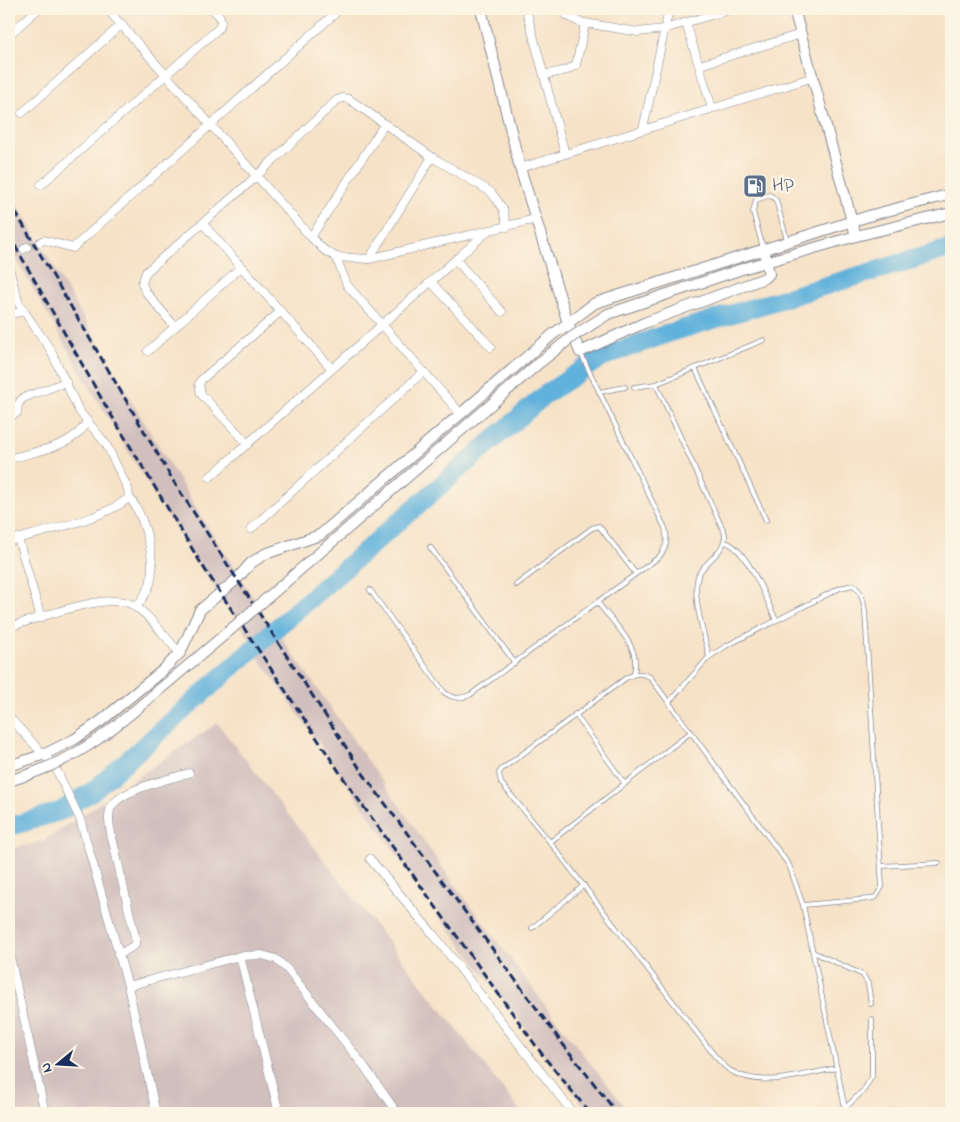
<svg xmlns="http://www.w3.org/2000/svg" width="960" height="1122" viewBox="0 0 960 1122" font-family="'Indie Flower',sans-serif">
<style>
.industrial{fill:#d1bfbd}
.lines{fill:none;stroke-linecap:round;stroke-linejoin:round}
.river{stroke:#60b1db;stroke-width:19}
.minor-tunnel{stroke:#cabeb2;stroke-width:8;stroke-dasharray:8 4;stroke-linecap:butt}
.service-casing{stroke:#888892;stroke-width:5.5}
.minor-casing{stroke:#888892;stroke-width:9}
.tertiary-casing{stroke:#888892;stroke-width:12}
.service{stroke:#fff;stroke-width:4}
.minor{stroke:#fff;stroke-width:8}
.tertiary{stroke:#fff;stroke-width:10}
.rail{stroke:#1b2f5e;stroke-width:3;stroke-dasharray:8 4;stroke-linecap:butt}
.tertiary-bridge-casing{stroke:#888892;stroke-width:12;stroke-linecap:butt}
.tertiary-bridge{stroke:#fff;stroke-width:10}
.labels{text-anchor:middle;dominant-baseline:central;stroke-width:5;stroke-linejoin:round;paint-order:stroke}
.service-label{font-size:20px;fill:#4e5e75;stroke:#fcf5e5;text-anchor:start}
</style>
<rect width="100%" height="100%" fill="#fcf5e5"/>
<filter id="ink" filterUnits="userSpaceOnUse"><feTurbulence type="fractalNoise" baseFrequency=".02" numOctaves="2"/><feDisplacementMap in="SourceGraphic" scale="10" xChannelSelector="R" yChannelSelector="G"/><feConvolveMatrix kernelMatrix="1 2 1 2 8 2 1 2 1" color-interpolation-filters="sRGB"/></filter>
<filter id="wash" filterUnits="userSpaceOnUse"><feTurbulence type="fractalNoise" baseFrequency=".0096" numOctaves="4" result="noise"/><feDisplacementMap in="SourceGraphic" scale="20" xChannelSelector="R" yChannelSelector="G"/><feGaussianBlur stdDeviation="1.12" result="paint"/><feColorMatrix in="noise" values="0 0 0 0 0 0 0 0 0 0 0 0 0 0 0 0 0 1.4 0 .05"/><feComposite in="paint" operator="in"/></filter>
<g filter="url(#wash)">
<rect width="100%" height="100%" fill="#f6e2c7"/>
<g class="industrial">
<polygon points="9,190 148,429 201,516 270,624 250,640 181,538 91,390 9,247"/>
<polygon points="279,634 452,881 560,1025 630,1113 589,1113 447,926 257,655"/>
<polygon points="217,723 522,1113 9,1113 9,849 44,841"/>
</g>
<g class="lines">
<polyline class="river" points="9,827 61,811 94,790 291,615 546,394 602,357 669,333 951,248"/>
</g>
</g>
<g filter="url(#ink)">
<g class="lines">
<g class="minor-tunnel">
<polyline points="27,247 40,242"/>
<polyline points="11,254 24,249"/>
</g>
<g class="service-casing">
<g id="service">
<polyline points="763,248 753,212 756,200 770,195 776,200 787,240"/>
<polyline points="695,368 766,520"/>
<path d="M656 384 725 534C725 552 709 558 700 572 689 590 705 636 709 657"/>
<polyline points="634,387 656,384 764,340"/>
<polyline points="599,392 625,387"/>
<path d="M725 542C747 548 766 599 776 620"/>
<polyline points="430,547 515,663"/>
<polyline points="516,585 592,528 599,526 636,574"/>
<path d="M370 590 444 692C453 699 459 699 470 695L659 557C667 547 668 541 665 528L580 352"/>
<path d="M598 603C613 623 642 647 634 673"/>
<path d="M669 702 709 657 726 646 840 588 853 585C862 591 863 600 865 611L882 887 876 897 869 899 803 905"/>
<polyline points="575,714 625,784"/>
<polyline points="550,842 691,732"/>
<polyline points="881,866 939,863"/>
<polyline points="532,928 584,885"/>
<polyline points="813,952 863,975 868,984 871,1004"/>
<path d="M837 1068C803 1074 762 1089 731 1071 725 1068 719 1060 714 1055L550 842 501 783 499 773 502 769 626 678C636 673 641 672 650 677L789 865 803 905 846 1113"/>
<polyline points="840,1113 864,1090 872,1076 872,1019"/>
</g>
</g>
<g class="minor-casing">
<g id="minor">
<polyline points="107,9 311,237 324,250 336,257 347,285 461,414"/>
<polyline points="526,9 565,154"/>
<polyline points="564,9 566,15 579,22 638,32 664,29 732,9"/>
<polyline points="686,23 712,108"/>
<polyline points="9,35 38,9"/>
<polyline points="700,65 801,34"/>
<polyline points="544,75 567,70 576,65 585,24"/>
<polyline points="22,113 122,24"/>
<polyline points="643,129 669,9"/>
<polyline points="520,168 814,77"/>
<path d="M41 185 219 28C224 19 219 14 211 9"/>
<polyline points="203,224 332,369"/>
<polyline points="311,237 384,125"/>
<polyline points="40,242 44,240 73,248 340,9"/>
<polyline points="24,249 27,247"/>
<polyline points="9,255 11,254"/>
<polyline points="336,257 369,259 536,219"/>
<polyline points="369,259 432,157"/>
<polyline points="456,260 502,312"/>
<path d="M9 268 19 304 50 349 79 411 106 444 128 489 129 497C111 517 37 533 9 541"/>
<polyline points="431,282 491,347"/>
<polyline points="9,315 23,311"/>
<polyline points="175,327 145,291 142,283 146,272 249,183 337,100 343,98 349,99 432,157 491,192 503,209 507,227"/>
<polyline points="148,351 241,267"/>
<polyline points="9,417 17,413 18,404 23,398 66,382"/>
<polyline points="248,444 201,394 199,384 201,380 280,312"/>
<path d="M9 459C35 451 73 448 87 422"/>
<polyline points="210,477 488,231"/>
<path d="M129 497C144 515 157 560 150 584 147 592 141 601 136 608"/>
<polyline points="251,529 423,372"/>
<polyline points="18,538 41,618"/>
<path d="M9 627C36 619 107 592 131 604 150 614 165 638 180 653"/>
<polyline points="9,717 55,767 80,819 128,986 156,1113"/>
<polyline points="370,859 433,934 573,1113"/>
<polyline points="9,952 45,1113"/>
<path d="M118 955 135 945V937L111 833C109 825 108 817 110 810 116 790 170 779 189 773"/>
<polyline points="240,956 279,1113"/>
<polyline points="128,986 240,956 262,955 276,959 287,969 364,1066 397,1113"/>
</g>
</g>
<g class="tertiary-casing">
<g id="tertiary">
<polyline points="481,9 520,168 568,323 580,352 644,323 765,278 769,274 764,250"/>
<polyline points="794,9 856,236"/>
<polyline points="745,268 856,236 951,213"/>
<polyline points="146,701 229,631"/>
<polyline points="9,766 45,754 75,739 101,721 163,670 180,653 200,610 236,580 251,563 265,554 320,535 552,335 595,303 872,215 951,194"/>
</g>
</g>
<use href="#service" class="service"/>
<use href="#minor" class="minor"/>
<use href="#tertiary" class="tertiary"/>
<g class="rail">
<polyline points="9,201 174,482 364,775 562,1043 617,1113"/>
<polyline points="9,235 104,403 202,565 348,785 544,1057 590,1113"/>
</g>
<g class="tertiary-bridge-casing">
<g id="tertiary-bridge">
<polyline points="229,631 539,363 572,337 608,314 745,268"/>
<path d="M9 781C69 763 99 741 146 701"/>
</g>
</g>
<use href="#tertiary-bridge" class="tertiary-bridge"/>
</g>
</g>
<defs>
<g id="fuel-square" transform="scale(1.25)"><rect x="-9" y="-9" width="18" height="18" rx="4" fill="#5c6f8a" stroke="#fcf5e5"/><path d="M-5.5-6h7V0h2V4h1.3V-2.5L3-4.5l.8-.8L6-3V5H2.5V1h-1V6h-7ZM-4.2-4.7v3.2H.2V-4.7Z" fill="#fff"/></g>
</defs>
<g fill-rule="evenodd">
<use href="#fuel-square" x="755" y="186"/>
</g>
<g class="labels">
<g class="service-label">
<text x="772" y="186">HP</text>
</g>
</g>
<rect width="960" height="1122" fill="none" stroke="#fcf5e5" stroke-width="30"/>
<g transform="translate(58 1064) rotate(252)" stroke="#fcf5e5" stroke-width="4" paint-order="stroke">
<path d="M0-4L9 19L0 12L-9 19Z" fill="#1b2f5e"/>
<text y="-8" font-size="14" font-weight="bold" text-anchor="middle" fill="#1b2f5e">N</text>
</g>
</svg>
